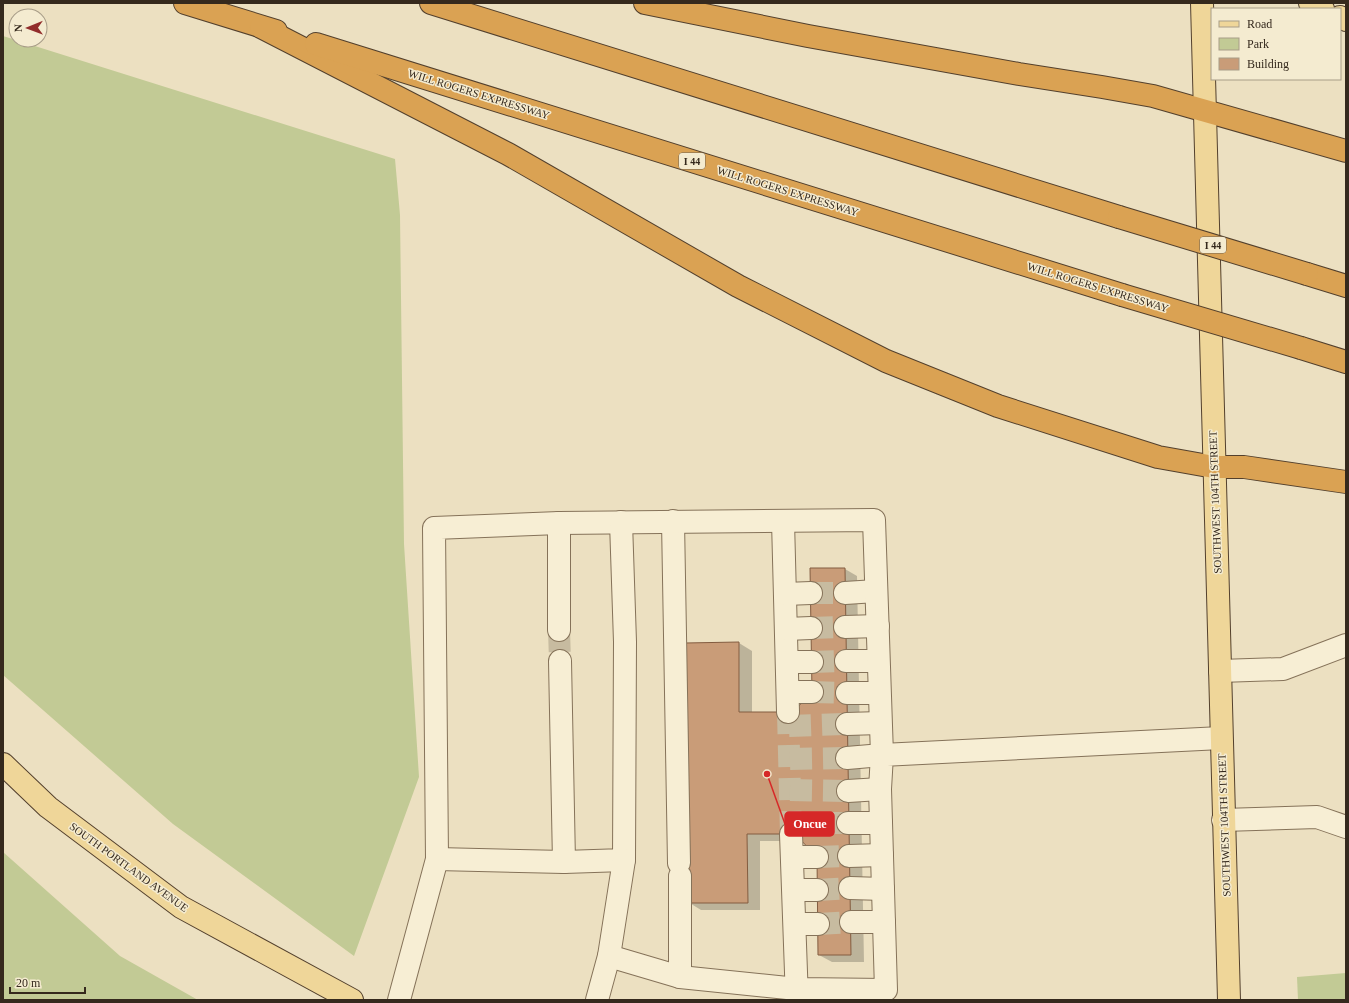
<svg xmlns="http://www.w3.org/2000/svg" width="1349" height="1003" viewBox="0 0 1349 1003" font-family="Georgia,serif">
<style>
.green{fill:#c2ca95}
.shadow{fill:#0003}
.building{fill:#c99c78;stroke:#835c40}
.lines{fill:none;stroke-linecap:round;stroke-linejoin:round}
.minor-tunnel{stroke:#c7bba0;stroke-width:22;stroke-dasharray:22 11;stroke-linecap:butt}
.minor-casing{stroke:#857259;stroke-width:24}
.major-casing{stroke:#53402d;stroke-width:24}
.highway-casing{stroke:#53402d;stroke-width:24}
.minor{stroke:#f7eed4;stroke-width:22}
.major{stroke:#efd699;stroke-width:22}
.highway{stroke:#daa253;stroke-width:22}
.highway-bridge-casing{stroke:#53402d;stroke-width:24;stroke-linecap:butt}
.highway-bridge{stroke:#daa253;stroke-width:22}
.labels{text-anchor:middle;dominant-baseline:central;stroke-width:3;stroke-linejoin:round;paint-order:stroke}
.shield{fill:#f4ebd0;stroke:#6e6353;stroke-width:1}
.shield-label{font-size:10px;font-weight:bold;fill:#35291d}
.street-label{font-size:11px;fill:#35291d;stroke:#f4ebd0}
.leader{fill:none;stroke:#d62828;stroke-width:1.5}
.callout-dot{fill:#d62828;stroke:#f4ebd0;stroke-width:1.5}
.callout{fill:#d62828;stroke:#d62828;stroke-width:1.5}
.callout-label{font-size:12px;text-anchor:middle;font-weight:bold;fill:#fff}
</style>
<rect width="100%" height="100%" fill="#ece0c1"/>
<g class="green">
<polygon points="3,36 395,159 400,215 404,544 419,777 354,956 173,824 3,675"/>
<polygon points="3,852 120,956 198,1000 3,1000"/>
<polygon points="1346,973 1346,1000 1298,1000 1297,977"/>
</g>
<polygon class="shadow" points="845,569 857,576 864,962 832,962 819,955 818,857 803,841 760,841 760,910 701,910 688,902 739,643 752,651 752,713 793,713 813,692"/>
<polygon class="building" points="810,568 845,568 851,955 818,955 817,857 795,834 747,834 748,903 687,903 685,643 739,642 739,712 793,712 812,692"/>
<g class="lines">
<g class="minor-tunnel">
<polyline points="811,593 845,593"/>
<polyline points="811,628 845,627"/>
<polyline points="559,630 560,661"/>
<polyline points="812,662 846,661"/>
<polyline points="812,692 847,693"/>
<polyline points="788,712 791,834"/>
<polyline points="789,726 847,724"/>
<polyline points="790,759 847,758"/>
<polyline points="790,790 848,791"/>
<polyline points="791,823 848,823"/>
<polyline points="817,857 849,856"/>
<polyline points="817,890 850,888"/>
<polyline points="818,924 851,922"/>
</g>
<g class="minor-casing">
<g id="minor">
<polyline points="673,521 679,863"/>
<polyline points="783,521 788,712"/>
<polyline points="559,523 559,630"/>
<polyline points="845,593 876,591"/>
<polyline points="785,594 811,593"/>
<polyline points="845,627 878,626"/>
<polyline points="786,629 811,628"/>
<polyline points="560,661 564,862"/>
<polyline points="846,661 878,661"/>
<polyline points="787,662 812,662"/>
<polyline points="1220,671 1283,669 1346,645"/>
<polyline points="788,692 812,692"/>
<polyline points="847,693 879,693"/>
<polyline points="847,724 880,723"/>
<polyline points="848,791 880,789"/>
<polyline points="1223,820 1317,817 1346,827"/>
<polyline points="848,823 881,823"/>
<polyline points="791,834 797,1000"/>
<polyline points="849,856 882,855"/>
<polyline points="792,857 817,857"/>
<polyline points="437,859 434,528 559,523 874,520 882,755 847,758"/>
<polyline points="680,876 680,977"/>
<polyline points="850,888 883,889"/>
<polyline points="794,890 817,890"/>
<polyline points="851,922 884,922"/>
<polyline points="795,924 818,924"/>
<polyline points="609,956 680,977 797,989 886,990 880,789 882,755 1221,738"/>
<polyline points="399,1000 437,859 564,862 624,860 625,642 621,522"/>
<polyline points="597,1000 609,956 624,860"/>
</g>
</g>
<g class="major-casing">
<g id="major">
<polyline points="1202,3 1229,1000"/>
<polyline points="1310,3 1323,9"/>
<polyline points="1340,17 1346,20"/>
<polyline points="3,764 48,807 181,907 352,1000"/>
</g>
</g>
<g class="highway-casing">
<g id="highway">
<polyline points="185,3 276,31"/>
<polyline points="431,3 1119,217"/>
<polyline points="645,3 808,36 1019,74 1102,87 1153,96 1346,151"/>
<polyline points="261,27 508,154 738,286 886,361 998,406 1158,457 1214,467 1244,467 1346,482"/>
<polyline points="316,44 1122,295"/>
<polyline points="1307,274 1346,286"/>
<polyline points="1301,348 1346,362"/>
</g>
</g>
<use href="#minor" class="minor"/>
<use href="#major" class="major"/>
<use href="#highway" class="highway"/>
<g class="highway-bridge-casing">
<g id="highway-bridge">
<polyline points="1119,217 1307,274"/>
<polyline points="1122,295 1301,348"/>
</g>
</g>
<use href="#highway-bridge" class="highway-bridge"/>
</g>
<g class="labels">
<g class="shield">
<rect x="679" y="153" width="26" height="16" rx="3"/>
<rect x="1200" y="237" width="26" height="16" rx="3"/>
</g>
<g class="shield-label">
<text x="692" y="161">I 44</text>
<text x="1213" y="245">I 44</text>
</g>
<g class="street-label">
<text transform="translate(479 94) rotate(17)">WILL ROGERS EXPRESSWAY</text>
<text transform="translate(788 191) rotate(17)">WILL ROGERS EXPRESSWAY</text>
<text transform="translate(1098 287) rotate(17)">WILL ROGERS EXPRESSWAY</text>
<text transform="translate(1215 502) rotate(-92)">SOUTHWEST 104TH STREET</text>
<text transform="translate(1224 825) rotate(-92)">SOUTHWEST 104TH STREET</text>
<text transform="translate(129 867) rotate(36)">SOUTH PORTLAND AVENUE</text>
</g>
</g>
<path class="leader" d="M767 774L785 824"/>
<circle class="callout-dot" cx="767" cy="774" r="4"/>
<rect class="callout" x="785" y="812" width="49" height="24" rx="4"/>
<g class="callout-label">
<text x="810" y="828">Oncue</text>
</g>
<rect width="1349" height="1003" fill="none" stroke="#35291d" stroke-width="8"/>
<rect x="1211" y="8" width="130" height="72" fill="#f4ebd0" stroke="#a89d88"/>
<rect x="1219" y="21" width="20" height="6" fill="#efd699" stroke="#a89d88"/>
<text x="1247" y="28" font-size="12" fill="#35291d">Road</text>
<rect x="1219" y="38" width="20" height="12" fill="#c2ca95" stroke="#a89d88"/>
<text x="1247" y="48" font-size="12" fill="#35291d">Park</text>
<rect x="1219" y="58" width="20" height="12" fill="#c99c78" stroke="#a89d88"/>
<text x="1247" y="68" font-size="12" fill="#35291d">Building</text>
<g transform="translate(28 28) rotate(269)"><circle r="19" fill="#f4ebd0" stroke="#a89d88"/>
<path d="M0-3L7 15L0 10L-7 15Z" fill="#922d2b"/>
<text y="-6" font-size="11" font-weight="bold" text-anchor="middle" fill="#35291d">N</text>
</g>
<path d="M10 987v6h75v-6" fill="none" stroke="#35291d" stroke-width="2"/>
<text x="16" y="987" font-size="12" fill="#35291d" stroke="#f4ebd0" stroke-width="3" paint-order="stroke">20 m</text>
</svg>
